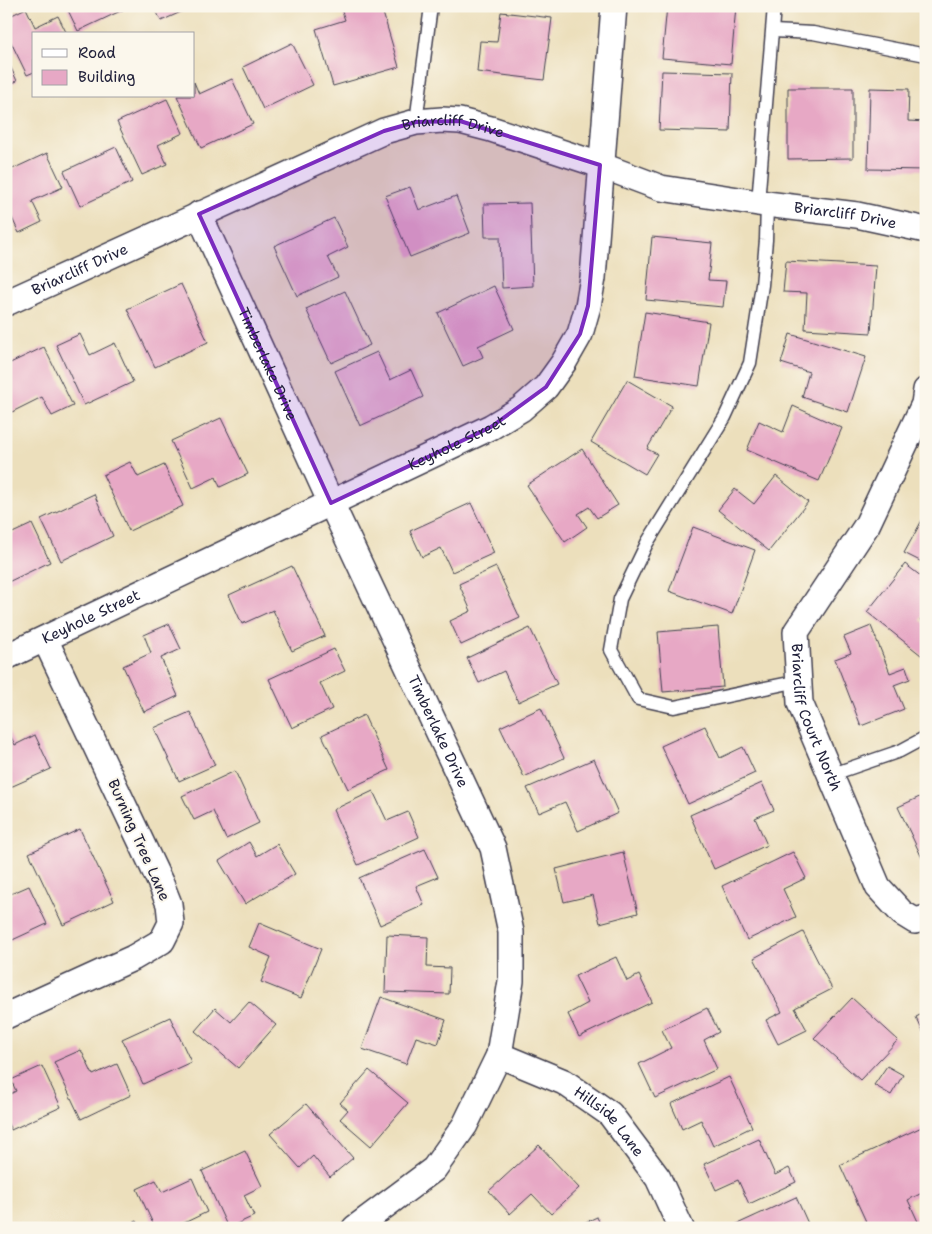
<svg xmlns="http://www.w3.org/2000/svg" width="932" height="1234" viewBox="0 0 932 1234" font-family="'Shantell Sans',sans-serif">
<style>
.building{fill:#e7a8c5}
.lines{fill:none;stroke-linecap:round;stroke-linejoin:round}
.lane-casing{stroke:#403e4e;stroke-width:15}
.street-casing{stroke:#403e4e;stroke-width:28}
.lane{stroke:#fff;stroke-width:12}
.street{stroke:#fff;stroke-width:25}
.marked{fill:#7b2cbf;fill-opacity:0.2;stroke:#7b2cbf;stroke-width:4;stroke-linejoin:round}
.labels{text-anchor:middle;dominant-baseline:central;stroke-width:4;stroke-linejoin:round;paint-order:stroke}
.street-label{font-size:15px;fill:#22223b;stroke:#fbf7ec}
</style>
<rect width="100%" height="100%" fill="#fbf7ec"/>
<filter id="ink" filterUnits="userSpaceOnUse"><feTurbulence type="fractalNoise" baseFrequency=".02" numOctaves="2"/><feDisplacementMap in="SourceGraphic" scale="10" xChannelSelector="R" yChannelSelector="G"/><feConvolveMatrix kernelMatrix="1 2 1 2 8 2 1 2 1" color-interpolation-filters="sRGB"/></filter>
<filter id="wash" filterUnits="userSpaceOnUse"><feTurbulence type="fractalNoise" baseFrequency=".0096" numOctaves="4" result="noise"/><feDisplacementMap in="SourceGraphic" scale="20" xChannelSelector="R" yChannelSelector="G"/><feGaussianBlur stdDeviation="1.12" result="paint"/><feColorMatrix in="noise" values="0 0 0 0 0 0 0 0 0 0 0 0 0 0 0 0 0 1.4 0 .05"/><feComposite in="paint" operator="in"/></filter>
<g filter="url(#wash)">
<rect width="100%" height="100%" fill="#ecdfbc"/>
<g id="blocks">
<g class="building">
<polygon points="66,6 131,6 78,31"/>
<polygon points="154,6 194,6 161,21"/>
<polygon points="351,6 381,6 399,67 333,86 316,29 345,20 341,9"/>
<polygon points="667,6 736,6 731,64 662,58"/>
<polygon points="26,8 35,27 58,16 67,34 34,34 34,72 27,75 6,32 6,18"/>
<polygon points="501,12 552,18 544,80 477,72 480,41 497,42"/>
<polygon points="292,43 313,85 263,109 243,67"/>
<polygon points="6,57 17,81 6,86"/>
<polygon points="662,71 732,73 730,132 659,130"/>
<polygon points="232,79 253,124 201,148 177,96 194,96 194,82 199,94"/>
<polygon points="788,88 853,88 853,158 788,159"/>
<polygon points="870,88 909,89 908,121 926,122 926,170 868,169"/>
<polygon points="167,99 183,133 158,145 167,164 142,175 117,122"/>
<polygon points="116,147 132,182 80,206 64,171"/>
<polygon points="47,153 63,187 32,201 42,222 19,233 6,205 6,172"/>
<polygon points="410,187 419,210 456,196 470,233 410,257 385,196"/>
<polygon points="530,203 533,286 502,288 500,237 485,237 484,204"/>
<polygon points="334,218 348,247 328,257 338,277 297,296 274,246"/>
<polygon points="6,227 11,238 6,240"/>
<polygon points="652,237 712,243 708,280 726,281 723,307 646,300"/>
<polygon points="786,261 876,266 871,333 805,329 807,293 783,292"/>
<polygon points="181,284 208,342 155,367 127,309"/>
<polygon points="494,286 514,329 478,346 483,357 463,366 438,313"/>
<polygon points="345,291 370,345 331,363 306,309"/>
<polygon points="645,312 709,322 699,386 635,376"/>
<polygon points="80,334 90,355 115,343 133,382 84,405 56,345"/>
<polygon points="790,334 866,357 848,412 802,397 809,372 781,363"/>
<polygon points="44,347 73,406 52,416 42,397 12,412 6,400 6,365"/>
<polygon points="377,352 390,380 411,370 423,397 360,426 335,371"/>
<polygon points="627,380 672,406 647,449 657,454 645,474 591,442"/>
<polygon points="793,406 842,428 819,481 747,450 759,421 783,432"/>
<polygon points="221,418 248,474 220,487 216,477 193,488 171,441"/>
<polygon points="582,449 618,505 597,518 589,507 578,514 587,527 565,542 527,485"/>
<polygon points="130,462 138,477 164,465 183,506 129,531 103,475"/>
<polygon points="776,476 808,502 769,551 718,510 735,489 754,504"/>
<polygon points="94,494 113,536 61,561 41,519"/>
<polygon points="471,503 494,553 452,572 441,548 422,557 410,531"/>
<polygon points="926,513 926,564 904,553"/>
<polygon points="32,524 50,562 6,583 6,536"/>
<polygon points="693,527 755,550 732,614 669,591"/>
<polygon points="905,564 926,580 926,612 920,620 926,624 926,659 867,612"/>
<polygon points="292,566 325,636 292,651 273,610 242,624 229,595"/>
<polygon points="496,567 520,618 461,645 450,621 471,611 459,584"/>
<polygon points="169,624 181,649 161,658 178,696 144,712 123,666 151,653 144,635"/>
<polygon points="871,626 890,673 906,667 910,679 894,685 904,709 861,726 835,659 851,653 844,637"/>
<polygon points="718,627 723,687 663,692 658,632"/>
<polygon points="530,628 557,684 518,702 504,671 479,683 467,658"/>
<polygon points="334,649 345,671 320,683 332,709 292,728 269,679"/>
<polygon points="541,708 564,758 524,777 500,727"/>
<polygon points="190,712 215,765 179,781 154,728"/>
<polygon points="364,715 389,770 348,789 322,735"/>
<polygon points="705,726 720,758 743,747 755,773 688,804 661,746"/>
<polygon points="6,727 15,745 35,735 51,769 6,789"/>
<polygon points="594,759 618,813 578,831 565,802 539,813 527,788"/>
<polygon points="235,771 259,823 226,839 213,811 194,820 182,796"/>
<polygon points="762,783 774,810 755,818 767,845 714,869 690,815"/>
<polygon points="373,791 387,821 408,812 419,837 358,865 333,810"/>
<polygon points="926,794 926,859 923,860 898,807"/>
<polygon points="80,829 114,901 63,925 29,853"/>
<polygon points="249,842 257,856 277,844 295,874 245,904 219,861"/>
<polygon points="425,849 438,877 416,886 424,905 380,925 359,878"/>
<polygon points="623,852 638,913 600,923 593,895 564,902 556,869"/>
<polygon points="793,852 806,878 783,889 796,917 747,940 722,886"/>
<polygon points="29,886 47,924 6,943 6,896"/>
<polygon points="259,923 321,949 301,998 261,982 271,957 249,947"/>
<polygon points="803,932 832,989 795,1008 807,1030 778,1044 766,1020 782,1012 754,958"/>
<polygon points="387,935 428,937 427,967 450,968 449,994 385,992"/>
<polygon points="616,957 627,981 639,975 652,1002 579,1037 568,1014 588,1003 575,976"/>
<polygon points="381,997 446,1020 438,1044 416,1037 406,1064 362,1049"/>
<polygon points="852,998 898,1040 860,1080 814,1038"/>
<polygon points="249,1002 276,1025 238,1068 195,1031 215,1008 231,1022"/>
<polygon points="707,1008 719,1032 704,1040 717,1069 655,1098 639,1064 671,1048 662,1030"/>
<polygon points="926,1012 926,1038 916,1017"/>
<polygon points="170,1017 191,1062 143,1084 122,1039"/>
<polygon points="81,1050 93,1075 117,1064 131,1095 81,1119 54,1062"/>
<polygon points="42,1066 61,1107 11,1130 6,1120 6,1096 16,1091 11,1080"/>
<polygon points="887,1066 903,1075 891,1095 874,1085"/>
<polygon points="369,1070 408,1103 371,1146 340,1119 348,1110 340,1103"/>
<polygon points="729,1077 752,1127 713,1146 701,1120 682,1129 671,1104"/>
<polygon points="306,1104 353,1158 330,1177 313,1156 300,1168 270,1134"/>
<polygon points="926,1125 926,1191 908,1200 921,1228 869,1228 840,1165"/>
<polygon points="759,1139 775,1175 789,1168 796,1182 749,1204 738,1180 716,1190 704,1164"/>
<polygon points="539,1145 579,1188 551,1214 532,1194 510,1214 489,1191"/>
<polygon points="245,1151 262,1186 244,1195 254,1216 228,1228 202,1171"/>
<polygon points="192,1178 207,1212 182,1224 184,1228 155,1228 137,1189 156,1180 162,1192"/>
<polygon points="796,1197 810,1228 734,1228 733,1226"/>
<polygon points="597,1217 602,1228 573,1228"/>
<polygon points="137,1221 141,1228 122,1228"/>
</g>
</g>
</g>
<g filter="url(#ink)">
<use href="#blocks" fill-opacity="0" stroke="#403e4e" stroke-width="1"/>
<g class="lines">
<g class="lane-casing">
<g id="lane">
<polyline points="773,31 813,33 926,55"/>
<polyline points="416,122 431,6"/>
<polyline points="758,203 774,6"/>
<polyline points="767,204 766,240 762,285 750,363 725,417 647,543 620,599 611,650 638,699 674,707 799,681"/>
<polyline points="830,775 900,751 926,737"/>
</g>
</g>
<g class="street-casing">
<g id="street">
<path id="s1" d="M199 214 331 503 493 848 511 932V981L499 1055 465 1125 434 1169 355 1228"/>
<path id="s2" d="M6 303 384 131 416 122 442 120 460 121 491 129 600 165 661 188 758 203 857 215 926 230"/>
<path id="s3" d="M926 390 924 404 867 525 796 632 800 703 878 887 902 913 915 921 926 918"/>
<path id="s4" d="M6 657 491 427 521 409 546 387 564 362 580 334 588 306 593 278 614 6"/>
<polyline points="6,1016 133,958 162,941 171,923 169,904 161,884 45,639"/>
<path id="s5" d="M499 1055 564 1082 610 1114 658 1178 681 1228"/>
</g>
</g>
<use href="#lane" class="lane"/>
<use href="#street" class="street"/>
</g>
</g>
<path class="marked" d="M460 121 600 165 588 306 580 334 546 387 491 427 331 503 199 214 384 131 416 122Z"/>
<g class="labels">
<g class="street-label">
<text stroke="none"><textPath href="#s2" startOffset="486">Briarcliff Drive</textPath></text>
<text stroke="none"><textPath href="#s2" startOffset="891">Briarcliff Drive</textPath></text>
<text stroke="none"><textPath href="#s2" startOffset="81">Briarcliff Drive</textPath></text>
<text stroke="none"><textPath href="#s1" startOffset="165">Timberlake Drive</textPath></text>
<text stroke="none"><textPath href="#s4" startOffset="499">Keyhole Street</textPath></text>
<text stroke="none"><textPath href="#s4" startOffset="94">Keyhole Street</textPath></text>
<text stroke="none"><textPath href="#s3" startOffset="365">Briarcliff Court North</textPath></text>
<text stroke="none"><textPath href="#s1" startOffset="570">Timberlake Drive</textPath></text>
<text transform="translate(139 840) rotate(66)">Burning Tree Lane</text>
<text stroke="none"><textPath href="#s5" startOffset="131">Hillside Lane</textPath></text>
</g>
</g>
<rect width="932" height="1234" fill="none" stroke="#fbf7ec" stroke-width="25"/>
<rect x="32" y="32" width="162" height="65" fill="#fbf7ec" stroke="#a4a2a5"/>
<rect x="42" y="49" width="25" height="8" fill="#ffffff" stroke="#a4a2a5"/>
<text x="78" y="58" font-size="15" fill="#22223b">Road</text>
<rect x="42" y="70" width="25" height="15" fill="#e7a8c5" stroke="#a4a2a5"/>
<text x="78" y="82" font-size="15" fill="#22223b">Building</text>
</svg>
